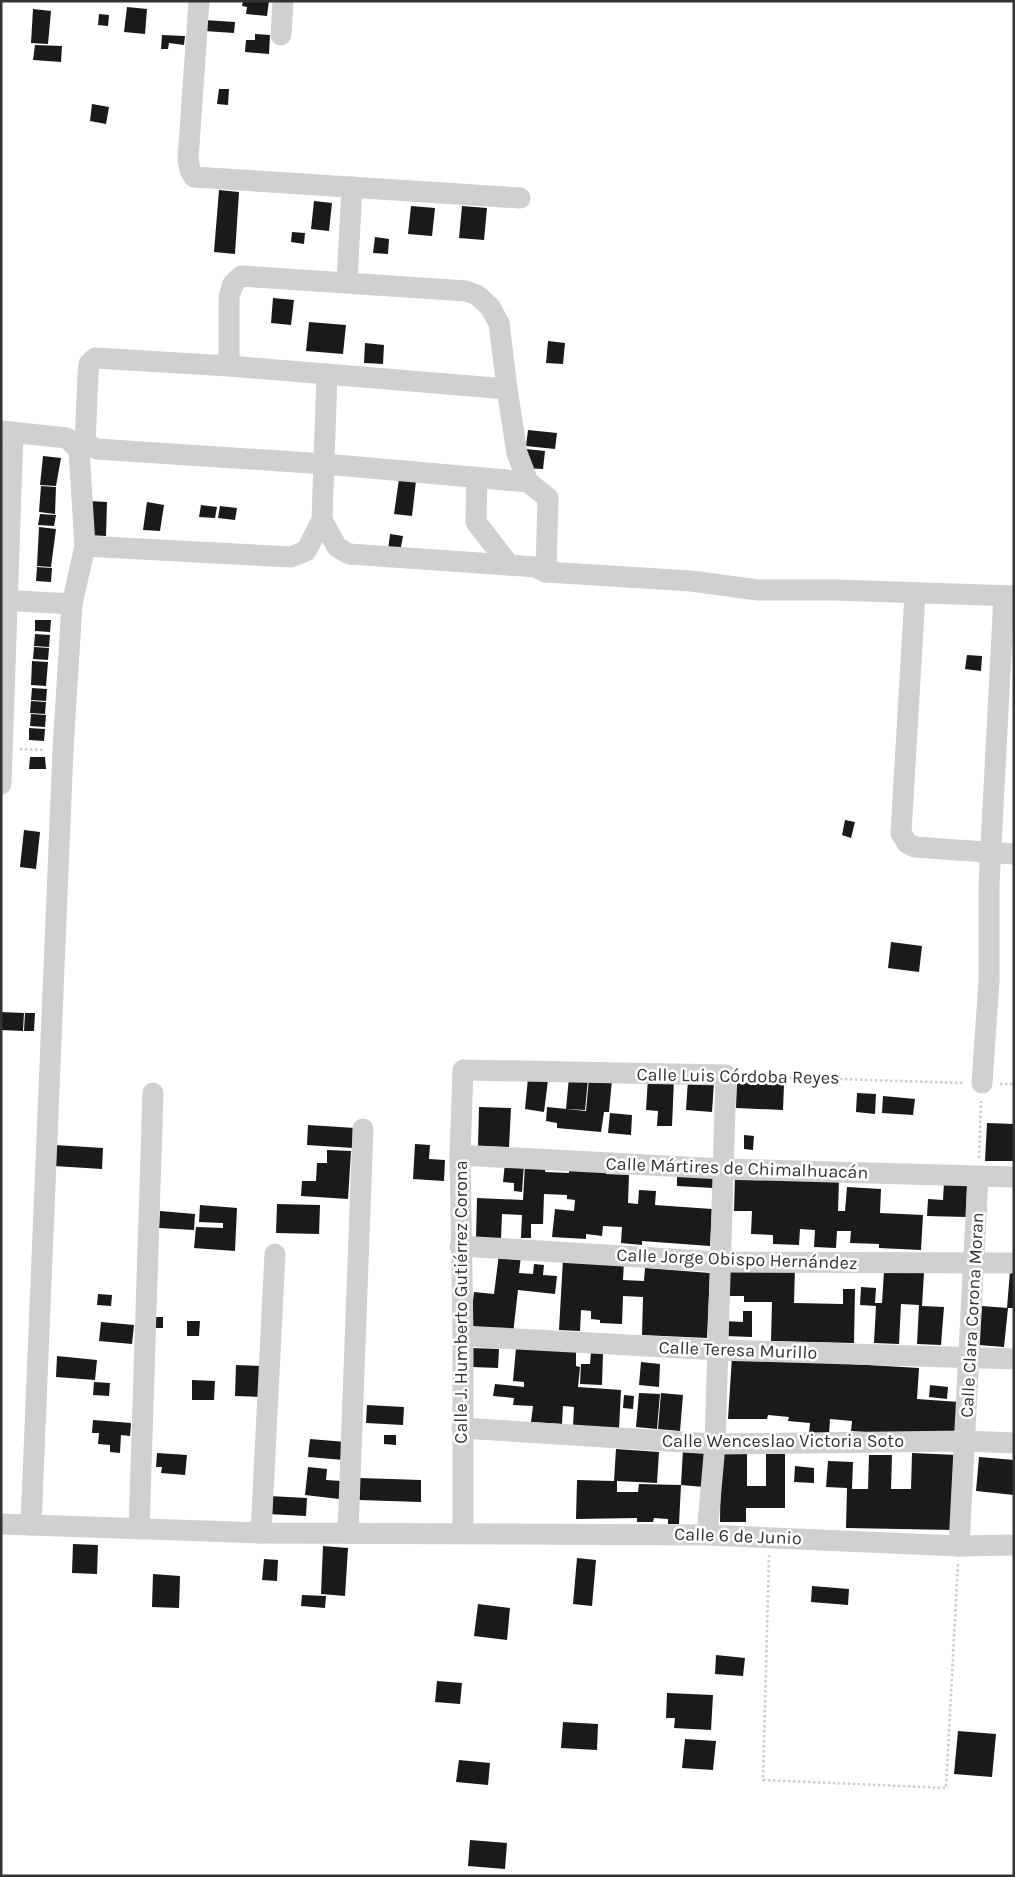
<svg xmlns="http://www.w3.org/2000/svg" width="1015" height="1877" viewBox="0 0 1015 1877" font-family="Karla,sans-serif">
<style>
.building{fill:#1a1a1a}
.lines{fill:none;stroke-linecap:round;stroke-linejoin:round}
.path{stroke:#cdcdcd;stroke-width:2.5;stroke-dasharray:2.5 2.5;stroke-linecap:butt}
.minor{stroke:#d0d0d0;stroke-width:21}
.labels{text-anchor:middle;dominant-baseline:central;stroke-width:5;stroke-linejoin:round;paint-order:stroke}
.street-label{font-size:18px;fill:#333;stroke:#fff}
</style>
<rect width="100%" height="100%" fill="#fff"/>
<g class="building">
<polygon points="243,1 269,1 267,16 246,14 247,7 242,6"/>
<polygon points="127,7 147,9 145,34 124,32"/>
<polygon points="33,9 51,11 48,44 31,43"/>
<polygon points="99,14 109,15 108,26 98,25"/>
<polygon points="204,20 235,22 234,33 204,31"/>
<polygon points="255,34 270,35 269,54 245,52 246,40 255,40"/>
<polygon points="162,35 185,36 184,45 169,43 168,49 161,49"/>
<polygon points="35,45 62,46 61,62 33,60"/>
<polygon points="219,89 229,89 228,105 217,104"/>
<polygon points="92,104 109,107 106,124 90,121"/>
<polygon points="219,190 239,192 235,254 214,252"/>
<polygon points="314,201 332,203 329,231 311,229"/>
<polygon points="411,206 435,208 432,236 408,234"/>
<polygon points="462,206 487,208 484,240 459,238"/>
<polygon points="292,232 305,233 304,244 291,242"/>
<polygon points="375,237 389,239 388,254 373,253"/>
<polygon points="273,298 294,300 291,325 271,323"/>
<polygon points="309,322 346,325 343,354 306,351"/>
<polygon points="548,341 565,343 563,364 546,363"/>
<polygon points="365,343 384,345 383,364 364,363"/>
<polygon points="528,430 557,433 555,449 526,446"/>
<polygon points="526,449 545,451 543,469 524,468"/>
<polygon points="43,456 61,458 56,486 40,485"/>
<polygon points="399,479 416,481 412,516 394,514"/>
<polygon points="41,486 56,487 55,514 39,512"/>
<polygon points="89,501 107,502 106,536 87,535"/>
<polygon points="147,502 164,505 160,531 143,530"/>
<polygon points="201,505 217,507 215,518 199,517"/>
<polygon points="220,506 237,508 235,520 218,518"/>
<polygon points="40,514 56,515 54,526 38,525"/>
<polygon points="39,527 56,529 51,567 37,566"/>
<polygon points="390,534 403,536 400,552 388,550"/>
<polygon points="37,567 52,568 51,582 36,581"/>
<polygon points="35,620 51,620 50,632 35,631"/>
<polygon points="35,634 50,635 49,647 34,646"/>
<polygon points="34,647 49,648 48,660 33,659"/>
<polygon points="967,655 982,656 981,671 965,669"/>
<polygon points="32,661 48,662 46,686 31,685"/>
<polygon points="32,688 47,689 46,701 31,700"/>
<polygon points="31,701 46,702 45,714 30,713"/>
<polygon points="31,714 46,715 45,727 30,726"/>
<polygon points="29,728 45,729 44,741 29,740"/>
<polygon points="30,757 45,757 46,769 29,769"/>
<polygon points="845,820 855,822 851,838 842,835"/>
<polygon points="24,830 40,832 36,869 20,867"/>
<polygon points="891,942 922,946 919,972 888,968"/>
<polygon points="1,1012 24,1013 23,1031 1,1030"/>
<polygon points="25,1013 35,1013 34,1031 24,1031"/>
<polygon points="569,1077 588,1079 585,1110 566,1109"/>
<polygon points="528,1078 548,1080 544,1112 525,1109"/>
<polygon points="589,1078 612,1080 609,1112 604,1112 601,1132 557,1128 557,1123 546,1121 547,1107 586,1111"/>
<polygon points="648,1078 674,1079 672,1126 657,1126 658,1111 646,1110"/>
<polygon points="688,1080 714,1082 712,1112 686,1110"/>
<polygon points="737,1082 784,1084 783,1110 736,1108"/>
<polygon points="857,1093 876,1094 875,1114 856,1112"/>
<polygon points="883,1096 915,1099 913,1115 882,1113"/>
<polygon points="479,1107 511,1108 509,1147 478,1146"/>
<polygon points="610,1113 632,1115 631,1135 608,1133"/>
<polygon points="987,1123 1014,1124 1014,1161 985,1161"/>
<polygon points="308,1125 355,1128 353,1148 307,1145"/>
<polygon points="744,1135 754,1136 753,1150 744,1149"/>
<polygon points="415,1144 430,1145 429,1159 445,1160 444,1181 413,1179"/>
<polygon points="55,1145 103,1148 102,1169 54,1166"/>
<polygon points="327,1150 351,1151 348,1199 301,1196 302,1181 316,1181 317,1163 327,1163"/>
<polygon points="505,1163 524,1164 522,1192 514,1191 514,1183 503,1182"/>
<polygon points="525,1164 546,1165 545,1172 569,1173 569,1168 606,1170 606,1174 629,1175 628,1203 638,1204 639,1190 656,1191 655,1205 712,1209 710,1246 642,1241 642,1245 621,1243 622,1227 603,1226 602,1236 586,1234 586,1239 552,1237 555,1209 574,1211 575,1200 567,1199 567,1195 544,1194 543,1224 531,1224 531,1238 521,1238 522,1215 502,1214 501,1239 476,1238 477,1198 523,1200"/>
<polygon points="677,1173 714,1175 713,1188 677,1186"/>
<polygon points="735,1176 839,1179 838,1211 845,1211 847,1187 881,1189 880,1213 923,1215 921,1250 879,1248 879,1244 850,1243 851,1231 837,1231 836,1248 814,1247 815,1230 800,1229 799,1245 773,1244 773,1235 751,1234 752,1211 734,1211"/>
<polygon points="944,1182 967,1183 966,1217 927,1216 928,1199 943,1200"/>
<polygon points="277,1204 320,1205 319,1234 276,1233"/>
<polygon points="200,1205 237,1208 235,1251 194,1248 196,1227 223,1228 223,1223 199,1222"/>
<polygon points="160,1211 195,1214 194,1230 159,1228"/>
<polygon points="499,1254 521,1256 519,1273 533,1274 534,1264 544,1265 543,1275 557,1276 555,1294 518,1290 513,1334 470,1330 474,1292 494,1294"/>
<polygon points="563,1259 624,1261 623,1280 644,1281 645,1268 710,1273 707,1338 642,1335 643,1297 623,1296 622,1324 600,1323 600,1320 591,1319 591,1311 581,1310 580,1331 559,1330"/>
<polygon points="725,1265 795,1267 794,1303 843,1304 843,1289 855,1289 854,1343 771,1341 772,1302 744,1302 744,1296 724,1296"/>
<polygon points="884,1271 924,1273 922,1306 944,1307 941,1345 917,1344 919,1305 901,1304 899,1344 874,1343 876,1306 860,1305 861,1287 876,1288 875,1303 882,1303"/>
<polygon points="1010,1271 1014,1272 1014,1308 1007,1308"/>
<polygon points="98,1294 112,1295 111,1306 97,1305"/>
<polygon points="982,1306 1008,1308 1004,1347 979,1345"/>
<polygon points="743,1311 752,1311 752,1337 724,1336 724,1321 743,1322"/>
<polygon points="155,1317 163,1317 163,1328 154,1328"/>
<polygon points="187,1321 200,1321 199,1336 187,1336"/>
<polygon points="101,1322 134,1325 132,1344 99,1341"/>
<polygon points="472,1348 499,1349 498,1368 472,1367"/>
<polygon points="516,1348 576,1352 576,1366 580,1367 578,1387 621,1390 619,1429 573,1426 574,1407 563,1406 562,1424 531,1422 533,1406 513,1405 514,1398 493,1396 495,1384 524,1387 524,1382 513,1381"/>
<polygon points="591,1352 603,1353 602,1385 580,1384 581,1364 590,1364"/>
<polygon points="57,1356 97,1360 95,1380 56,1377"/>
<polygon points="732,1357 919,1368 917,1399 959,1402 956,1438 851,1431 852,1421 830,1419 829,1435 809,1434 810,1423 788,1421 789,1417 768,1415 767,1419 728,1419"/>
<polygon points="641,1362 660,1364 659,1387 639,1385"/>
<polygon points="236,1365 263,1366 261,1397 235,1396"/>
<polygon points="192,1380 215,1381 214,1400 192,1400"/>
<polygon points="94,1382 110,1383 109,1396 93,1395"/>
<polygon points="930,1385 948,1387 947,1399 929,1397"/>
<polygon points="639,1393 660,1394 657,1429 636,1427"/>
<polygon points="661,1393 683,1395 680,1431 658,1429"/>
<polygon points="624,1395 634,1396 633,1409 623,1408"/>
<polygon points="367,1405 404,1407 403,1425 366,1423"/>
<polygon points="93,1420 131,1423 130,1436 121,1435 120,1453 110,1452 110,1445 98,1444 99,1433 92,1433"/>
<polygon points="384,1435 396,1435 396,1445 384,1444"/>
<polygon points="310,1439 346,1442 344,1460 308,1457"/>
<polygon points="616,1449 659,1452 657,1483 617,1481 617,1492 638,1492 639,1484 681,1485 679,1524 668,1524 668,1519 654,1518 653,1522 637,1522 637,1518 576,1519 577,1480 614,1481"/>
<polygon points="683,1449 706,1450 704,1487 681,1485"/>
<polygon points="157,1453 187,1455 185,1475 161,1473 162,1467 156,1467"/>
<polygon points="721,1453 747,1453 747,1486 766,1486 766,1454 785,1454 785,1508 746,1508 746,1522 720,1522"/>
<polygon points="912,1453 957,1455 954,1530 846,1528 847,1488 826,1487 828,1461 853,1462 852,1489 868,1489 869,1455 892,1455 891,1489 911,1489"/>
<polygon points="979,1457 1014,1460 1014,1495 976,1491"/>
<polygon points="795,1466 814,1468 814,1483 794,1482"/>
<polygon points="308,1467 327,1469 326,1480 341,1481 339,1499 305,1495"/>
<polygon points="360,1478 421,1480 421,1502 359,1500"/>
<polygon points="269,1496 307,1498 306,1516 268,1514"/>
<polygon points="73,1544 98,1545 97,1574 72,1573"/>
<polygon points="323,1546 348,1548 345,1596 321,1594"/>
<polygon points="577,1558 596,1560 592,1606 573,1604"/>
<polygon points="264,1559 278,1560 277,1581 262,1580"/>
<polygon points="153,1574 180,1576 179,1608 152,1607"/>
<polygon points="812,1586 849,1589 848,1605 811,1602"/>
<polygon points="302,1595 326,1596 325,1608 301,1606"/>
<polygon points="478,1604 510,1608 507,1640 474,1636"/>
<polygon points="716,1655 745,1658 743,1676 715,1674"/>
<polygon points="437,1681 462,1683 460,1704 435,1702"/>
<polygon points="667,1693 713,1695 711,1730 674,1728 675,1718 666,1718"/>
<polygon points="563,1722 598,1724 597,1750 561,1748"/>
<polygon points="958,1731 996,1734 992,1777 954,1774"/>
<polygon points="685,1739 716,1741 713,1770 682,1768"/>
<polygon points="459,1760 490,1763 488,1785 456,1782"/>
<polygon points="470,1840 507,1843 505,1869 468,1866"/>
</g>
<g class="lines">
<g class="path">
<polyline points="20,749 45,750"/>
<polyline points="745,1076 964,1083"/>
<polyline points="1000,1084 1014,1084"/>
<polyline points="979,1158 981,1101"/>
<polyline points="769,1555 763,1780 946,1788 958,1563"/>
</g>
<g class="minor">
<polyline points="199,1 188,159 190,170 194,177 520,198"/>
<polyline points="281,35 283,1"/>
<polyline points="347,281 352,187"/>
<polyline points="229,366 229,297 233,284 241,276 466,291 477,295 490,307 499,323 507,389 517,453 528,482 548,498 546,572 535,567 509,565 349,554 337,547 322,520"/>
<polyline points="1,431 67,438 79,450 85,546 72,604 63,750 31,1525"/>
<polyline points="85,444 97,449 325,464 528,482"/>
<polyline points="79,450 85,444 88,374 89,364 95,358 229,366 507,389"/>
<polyline points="477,478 476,522 509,565"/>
<polyline points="85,546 291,557 306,551 322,520 327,374"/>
<polyline points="546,572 691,581 758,590 835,590 1014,596"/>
<polyline points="915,594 901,833 907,843 915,847 1014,854"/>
<polyline points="1,600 72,604"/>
<polyline points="1,784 13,432"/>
<polyline points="982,1083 989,981 989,884 1004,596"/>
<polyline points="460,1155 723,1169 1014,1177"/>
<polyline points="460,1246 721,1262 1014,1263"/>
<polyline points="463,1336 719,1350 1014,1359"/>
<polyline points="462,1428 715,1444 966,1441 1014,1443"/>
<polyline points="1,1524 261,1533 707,1535 959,1546 1014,1545"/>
<polyline points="139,1529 153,1093"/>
<polyline points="261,1533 275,1254"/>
<polyline points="348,1533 363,1129"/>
<polyline points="463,1533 463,1336 460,1155 463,1070 726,1075 715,1444 707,1535"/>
<polyline points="959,1546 978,1177"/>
</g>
</g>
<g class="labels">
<g class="street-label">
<text transform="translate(738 1076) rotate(1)">Calle Luis Córdoba Reyes</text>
<text transform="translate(737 1168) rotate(2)">Calle Mártires de Chimalhuacán</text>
<text transform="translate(737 1259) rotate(2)">Calle Jorge Obispo Hernández</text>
<text transform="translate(461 1302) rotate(-90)">Calle J. Humberto Gutiérrez Corona</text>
<text transform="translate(972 1315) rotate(-87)">Calle Clara Corona Moran</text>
<text transform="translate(738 1350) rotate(2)">Calle Teresa Murillo</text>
<text x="783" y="1441">Calle Wenceslao Victoria Soto</text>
<text transform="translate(738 1536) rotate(2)">Calle 6 de Junio</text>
</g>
</g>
<rect width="1015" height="1877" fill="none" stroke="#333333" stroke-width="5"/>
</svg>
